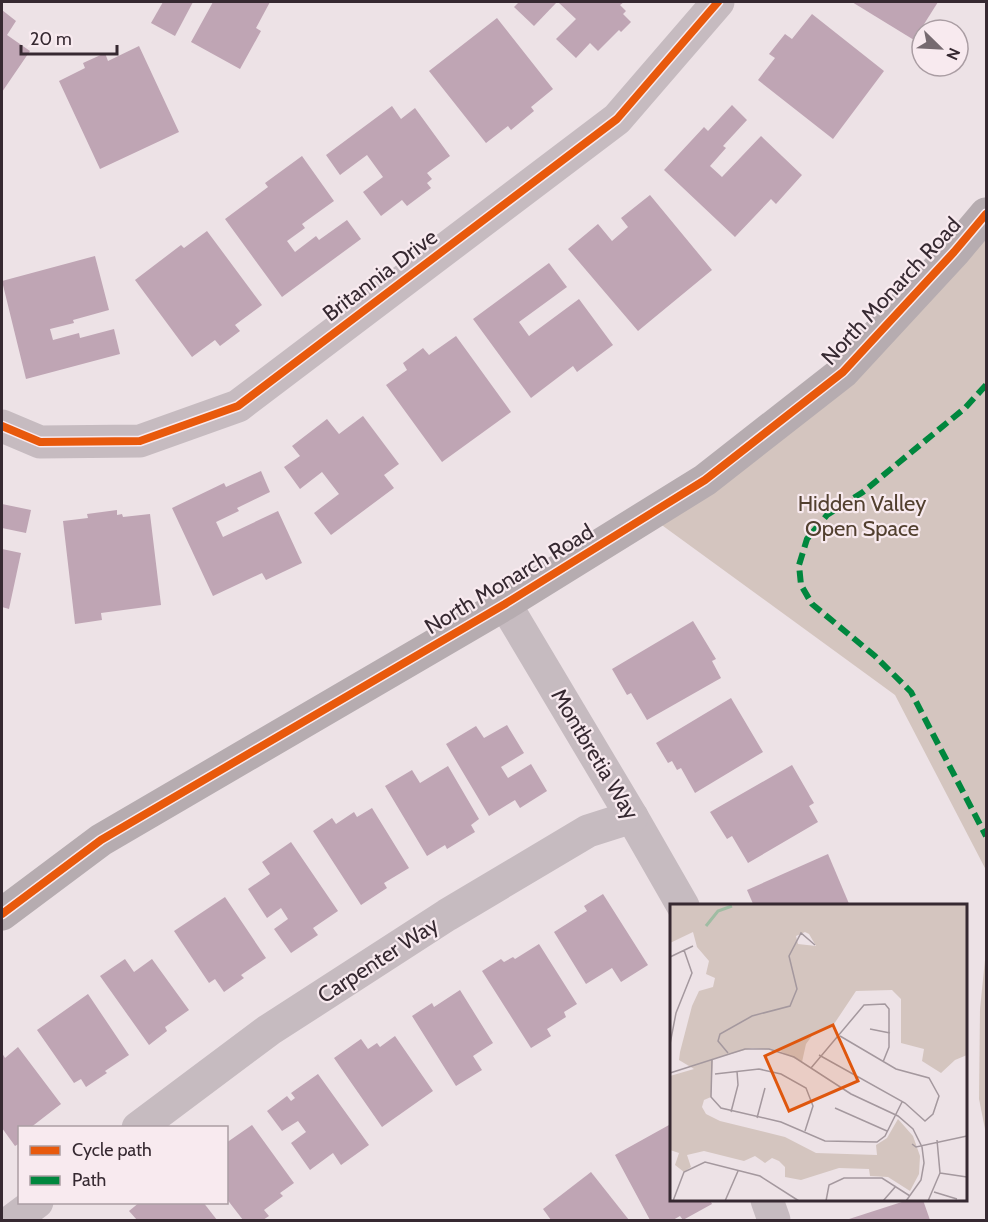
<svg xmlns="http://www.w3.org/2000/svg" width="988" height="1222" viewBox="0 0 988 1222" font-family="Cabin,sans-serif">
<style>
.green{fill:#d4c5bf}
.building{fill:#bfa5b4}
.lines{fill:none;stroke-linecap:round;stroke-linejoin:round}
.street{stroke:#c6bbc0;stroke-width:33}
.secondary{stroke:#b6acb0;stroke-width:33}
.quiet{stroke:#00873e;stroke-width:6;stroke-dasharray:12 6;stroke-linecap:butt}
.cycleway-casing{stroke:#f8eaef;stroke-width:11}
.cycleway{stroke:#e8590c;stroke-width:8}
.labels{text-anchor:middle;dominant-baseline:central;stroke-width:4.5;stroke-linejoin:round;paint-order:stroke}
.street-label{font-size:22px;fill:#362931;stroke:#f8eaef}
.park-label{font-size:22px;fill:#52402f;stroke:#f8eaef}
.inset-river{fill:none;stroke:#a0bca3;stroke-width:3}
.inset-road{fill:none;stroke:#a4989e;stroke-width:1.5}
.view{fill:#df570e;fill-opacity:0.15;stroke:#df570e;stroke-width:3}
.inset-edge{fill:none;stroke:#362931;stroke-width:3}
</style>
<rect width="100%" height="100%" fill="#ede2e6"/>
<g class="green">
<polygon points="986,214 986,870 895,695 648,515 705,480"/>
<polygon points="986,950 986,1134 979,1099 980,1009"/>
</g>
<g class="building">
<polygon points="163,2 193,2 175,36 151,23"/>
<polygon points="213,2 270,2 256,28 261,31 240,69 191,42"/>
<polygon points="519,2 557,2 534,26 514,7"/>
<polygon points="558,2 624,2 620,5 626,11 623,14 631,22 621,32 619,30 598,51 590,43 576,58 556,39 576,19"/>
<polygon points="852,2 938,2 914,40"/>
<polygon points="2,10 16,21 7,35 30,51 2,92"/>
<polygon points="812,14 884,71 833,139 758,80 775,58 769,54 785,34 792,39"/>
<polygon points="497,18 553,89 531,107 534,111 511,130 508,126 486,143 429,71"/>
<polygon points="139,46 179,132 100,169 59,81 85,68 83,63 105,53 108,61"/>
<polygon points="732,105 747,120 723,146 726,148 710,166 722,177 761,136 802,175 776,204 771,199 735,237 664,170 704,127 708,131"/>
<polygon points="392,106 401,119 415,108 450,156 427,173 432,179 427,183 431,188 407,206 402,200 381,216 363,192 383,177 367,155 340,175 326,155"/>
<polygon points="302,156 334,201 302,224 305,228 287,241 295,252 316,236 319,240 347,220 361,239 282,297 225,219 268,187 265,183"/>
<polygon points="650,195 712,270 638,331 568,249 598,224 612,241 628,227 621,218"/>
<polygon points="207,231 262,305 235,325 240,331 220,346 215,340 192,357 135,280 181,245 184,248"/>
<polygon points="95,256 109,310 73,320 74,323 50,329 53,340 79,333 80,338 114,329 120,354 26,379 2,281"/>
<polygon points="549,263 567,287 519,322 529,336 579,299 613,345 577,372 573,366 531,398 473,319"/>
<polygon points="456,336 511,412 442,462 386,385 407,370 403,363 423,348 429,355"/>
<polygon points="363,416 399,464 384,475 394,488 331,535 314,513 339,494 322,472 300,489 284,467 300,456 292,446 327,419 339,434"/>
<polygon points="261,471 270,492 237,508 239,511 216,522 223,537 278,511 302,563 266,580 262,573 213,596 172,508 224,483 226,487"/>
<polygon points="2,504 31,510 26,533 2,528"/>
<polygon points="117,510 117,515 122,514 123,517 150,514 161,605 101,613 102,620 75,624 63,521 88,518 87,514"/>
<polygon points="2,549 21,553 9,609 2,607"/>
<polygon points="693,621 716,659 712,661 721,678 647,720 631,693 627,695 612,669"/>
<polygon points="731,698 763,752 695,793 681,768 677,770 672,761 668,763 656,743"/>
<polygon points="507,725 524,753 501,767 508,778 531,764 547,791 520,808 515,800 489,816 446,744 476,726 484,738"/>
<polygon points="792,765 814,803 809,806 818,822 748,863 732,836 727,839 710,812"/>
<polygon points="448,766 479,819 471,825 475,832 447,849 445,845 427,856 385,786 412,770 420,783"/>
<polygon points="372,808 409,868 384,883 387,888 361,905 313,831 332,818 336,824 354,812 357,817"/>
<polygon points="291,842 338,911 313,928 318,935 291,953 274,929 288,919 281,908 267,918 248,889 270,874 262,862"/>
<polygon points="828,854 850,906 754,906 747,890"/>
<polygon points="603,894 648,965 621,982 612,968 586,984 554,932 587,911 584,906"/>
<polygon points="225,897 266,958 241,975 244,978 224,992 215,979 209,983 174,931"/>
<polygon points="539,944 577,1004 564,1012 566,1017 547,1029 551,1036 531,1048 482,971 501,959 504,962 513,957 515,959"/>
<polygon points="125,959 134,972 152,959 189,1010 165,1027 167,1031 149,1045 100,976"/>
<polygon points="460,990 493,1043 473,1056 482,1070 456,1086 412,1016 432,1003 434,1007"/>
<polygon points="88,994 129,1055 105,1071 107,1073 86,1087 81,1079 74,1083 37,1030"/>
<polygon points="395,1036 433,1091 382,1127 334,1058 361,1039 368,1049 377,1043 380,1047"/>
<polygon points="18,1047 61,1104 30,1128 20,1128 20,1143 15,1146 2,1128 2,1053 5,1058"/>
<polygon points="318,1074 369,1145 341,1165 333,1153 310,1170 291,1143 306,1132 298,1121 282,1131 267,1111 287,1096 291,1101 295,1098 291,1093"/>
<polygon points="252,1125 294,1183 280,1193 283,1196 264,1210 269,1216 263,1220 243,1220 226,1198 226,1143"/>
<polygon points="669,1125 672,1130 672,1200 710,1200 712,1204 683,1220 680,1216 673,1220 650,1220 615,1155"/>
<polygon points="591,1172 629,1220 551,1220 543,1209"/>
<polygon points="908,1200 923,1200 930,1220 846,1220"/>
<polygon points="140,1202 203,1202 217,1220 137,1220 129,1211"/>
</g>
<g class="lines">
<g class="street">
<polyline points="2,426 40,442 140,441 238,406 617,119 718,2"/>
<polyline points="505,604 632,817 683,906"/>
<polyline points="138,1128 269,1030 447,915 588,831 632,817"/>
<polyline points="767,1200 774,1220"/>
<polyline points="13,1220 37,1202"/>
</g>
<polyline class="secondary" points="2,914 101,840 505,604 705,480 843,372 954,252 986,214"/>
<polyline class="quiet" points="986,385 965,408 863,492 827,515 807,539 799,565 801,585 812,604 875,656 911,692 986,836"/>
<g class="cycleway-casing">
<g id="cycleway">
<polyline points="2,426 40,442 140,441 238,406 617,119 718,2"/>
<polyline points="2,914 101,840 505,604 705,480 843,372 954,252 986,214"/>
</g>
</g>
<use href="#cycleway" class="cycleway"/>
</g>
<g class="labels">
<g class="street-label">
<text transform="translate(380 275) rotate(-37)">Britannia Drive</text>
<text transform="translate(891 291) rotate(-47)">North Monarch Road</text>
<text transform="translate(509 579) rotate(-31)">North Monarch Road</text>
<text transform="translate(595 754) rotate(59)">Montbretia Way</text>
<text transform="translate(378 960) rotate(-33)">Carpenter Way</text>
</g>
<g class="park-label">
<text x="862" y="503">Hidden Valley<tspan x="862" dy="25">Open Space</tspan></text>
</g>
</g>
<g transform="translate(670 904)">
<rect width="297" height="297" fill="#ede2e6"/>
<path d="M0 0H297V151L285 156 271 169 252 157 254 145 231 139V95L222 86 186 87 164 120 144 129 136 140 132 158 110 147 82 144 43 155 41 193 34 196 32 203 36 210 50 217 115 233 146 249 207 251 206 241 217 234 228 215 243 232 250 252 249 270 240 287 218 273 200 272 199 265 169 264 131 276 115 273V263L109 257 102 254 95 259 85 252 74 257 34 247 17 251 21 263 14 268 5 261 9 249 0 246V172L24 165 9 156 10 148 22 102 29 87 43 83 45 74 36 70 39 57 27 43 23 28 0 39ZM135 28 139 30 146 42 128 40 126 32Z" fill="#d4c5bf" fill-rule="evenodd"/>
<path class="inset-river" d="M36 22 48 7 62 2"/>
<path class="inset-road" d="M0 53 23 42M200 125 220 129M0 140 6 109 22 69 14 46M58 149 48 137 50 130 82 112 120 102 127 85 119 52 131 29 145 41M149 151 235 199 255 217 263 210 269 192 259 174 226 165 170 132M42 155 41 193 51 204 111 218 155 237 207 238 215 232 232 198M297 162V214M141 164 194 101 215 100 219 105V143L213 158M0 169 75 145H99L124 153 181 190 228 212 243 225 252 243 254 259 251 276 236 297M45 170 89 165 111 170 136 184 143 202 135 227M165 204 217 227M61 208 68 181 67 167M87 214 95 184M242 240 246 243 297 232M270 269 297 273M264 288 287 295M3 297 14 268 35 258 90 272 129 297M55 297 68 267M156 297 159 281 174 274H212L240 292M213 297 226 282M258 297 270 269 267 236"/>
<path class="view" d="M163 121 188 177 119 207 95 152Z"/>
<rect width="297" height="297" class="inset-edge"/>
</g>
<rect width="988" height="1222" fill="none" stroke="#362931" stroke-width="6"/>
<rect x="18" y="1126" width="210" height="78" fill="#f8eaef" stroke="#aa9da3" stroke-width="1.5"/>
<rect x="30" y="1146" width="30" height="9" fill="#e8590c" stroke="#aa9da3" stroke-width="1.5"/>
<text x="72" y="1156" font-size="18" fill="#362931">Cycle path</text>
<rect x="30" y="1176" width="30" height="9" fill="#00873e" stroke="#aa9da3" stroke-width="1.5"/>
<text x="72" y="1186" font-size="18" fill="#362931">Path</text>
<g transform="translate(940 48) rotate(114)"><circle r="28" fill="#f8eaef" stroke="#aa9da3" stroke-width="1.5"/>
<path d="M0-4.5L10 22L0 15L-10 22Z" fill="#766a70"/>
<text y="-9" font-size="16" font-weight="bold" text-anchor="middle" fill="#362931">N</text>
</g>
<path d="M21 45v9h96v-9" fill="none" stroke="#362931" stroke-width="3"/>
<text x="30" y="45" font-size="18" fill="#362931" stroke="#f8eaef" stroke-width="4.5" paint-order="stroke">20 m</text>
</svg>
